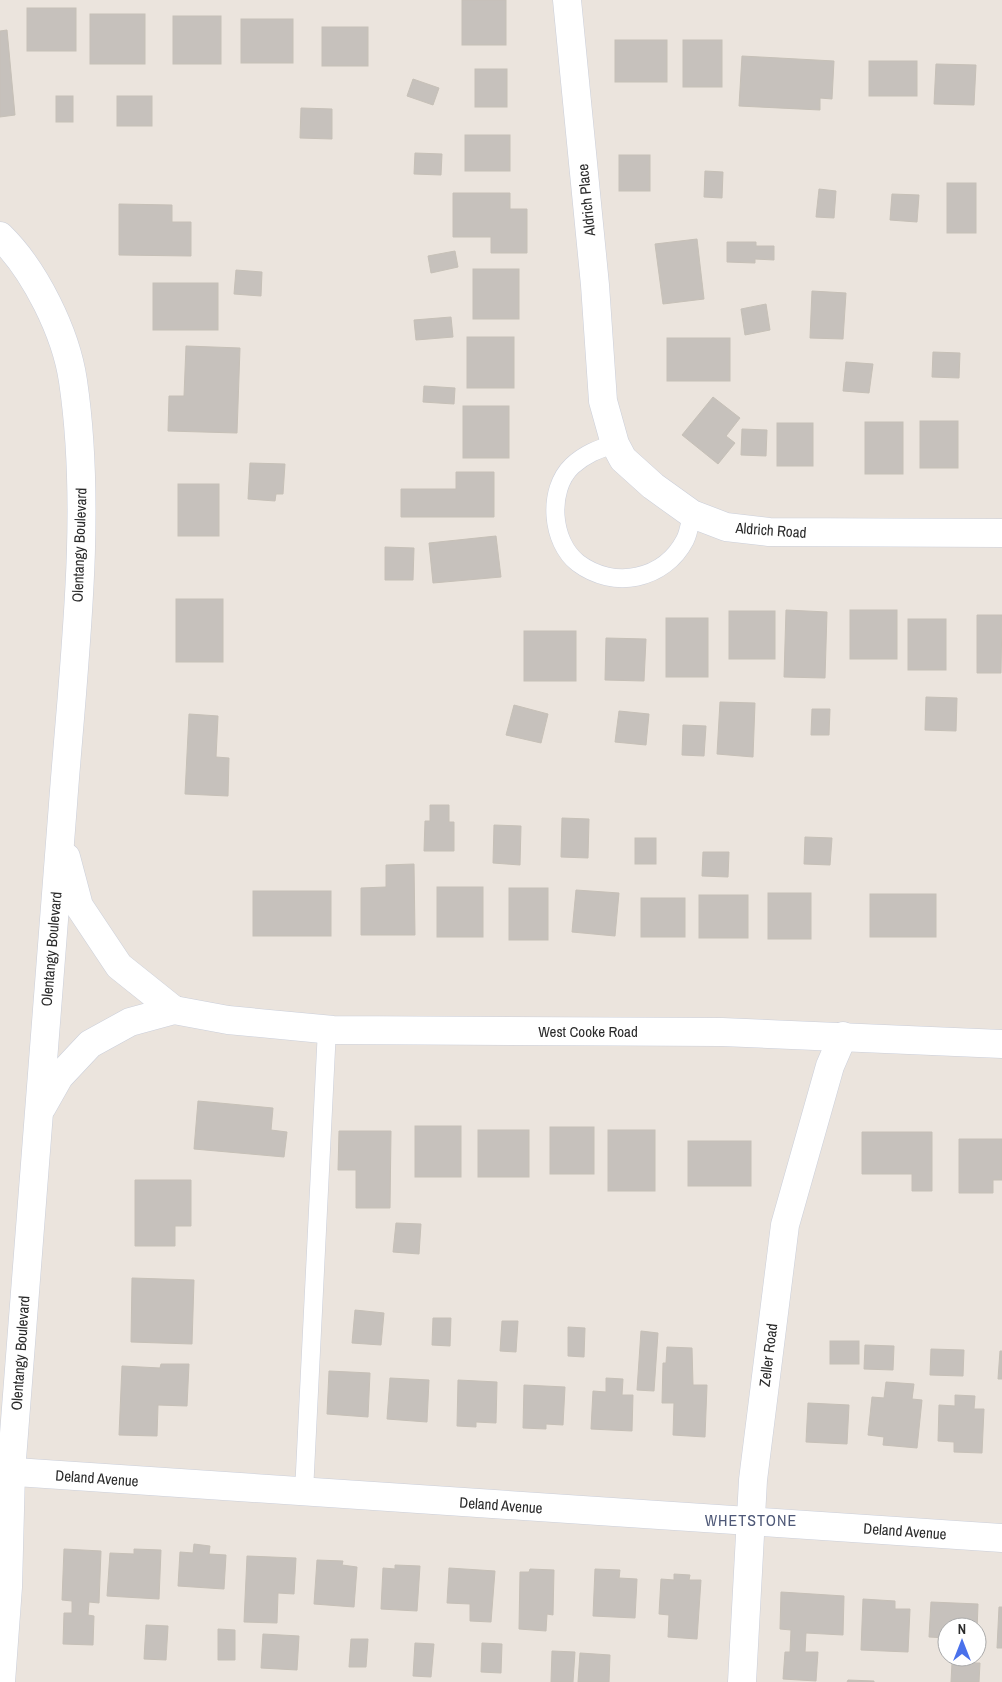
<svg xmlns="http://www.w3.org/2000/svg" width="1002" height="1682" viewBox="0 0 1002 1682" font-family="'Archivo Narrow',sans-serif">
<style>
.building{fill:#c6c1bc;stroke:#c6c0b7}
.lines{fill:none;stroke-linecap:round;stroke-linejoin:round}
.service-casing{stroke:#cbcfda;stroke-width:19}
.minor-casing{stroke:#cbcfda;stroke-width:29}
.service{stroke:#fff;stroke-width:18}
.minor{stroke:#fff;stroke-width:28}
.labels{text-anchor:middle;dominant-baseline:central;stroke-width:4;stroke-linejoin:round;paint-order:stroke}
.street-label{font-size:15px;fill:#2a2a2a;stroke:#fff}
.neighbourhood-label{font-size:16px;letter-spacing:1px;fill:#4e5877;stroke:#fff}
</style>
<rect width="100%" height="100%" fill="#ebe4dd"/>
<g class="building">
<rect x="462" y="0" width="44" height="45"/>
<rect x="27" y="8" width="49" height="43"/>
<rect x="90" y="14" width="55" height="50"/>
<rect x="173" y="16" width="48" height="48"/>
<rect x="241" y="19" width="52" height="44"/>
<rect x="322" y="27" width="46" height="39"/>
<polygon points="7,30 15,115 0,117 0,31"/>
<rect x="615" y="40" width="52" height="42"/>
<rect x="683" y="40" width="39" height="47"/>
<polygon points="742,56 834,61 832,99 820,98 820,110 739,106"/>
<rect x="869" y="61" width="48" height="35"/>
<polygon points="936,64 976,65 974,105 934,104"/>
<rect x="475" y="69" width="32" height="38"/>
<polygon points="413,79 439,88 433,105 407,96"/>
<rect x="56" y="96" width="17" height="26"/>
<rect x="117" y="96" width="35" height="30"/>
<polygon points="301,108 332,109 332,139 300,138"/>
<rect x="465" y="135" width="45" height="36"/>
<polygon points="415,153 442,154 441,175 414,174"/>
<rect x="619" y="155" width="31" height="36"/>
<polygon points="705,171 723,172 722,198 704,197"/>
<rect x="947" y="183" width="29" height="50"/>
<polygon points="819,189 836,191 834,218 816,217"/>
<polygon points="453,193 510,193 510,209 527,209 527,253 491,253 491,237 453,237"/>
<polygon points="892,194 919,195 917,222 890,220"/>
<polygon points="119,204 172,205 172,222 191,222 191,256 119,255"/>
<polygon points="697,239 704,299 663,304 655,244"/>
<polygon points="727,242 756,242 756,246 774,246 774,260 755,259 755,263 727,262"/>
<polygon points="455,251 458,267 431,273 428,256"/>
<rect x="473" y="269" width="46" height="50"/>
<polygon points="236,270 262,272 261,296 234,294"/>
<rect x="153" y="283" width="65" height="47"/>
<polygon points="812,291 846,293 843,339 810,338"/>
<polygon points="766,304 770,330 745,335 741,309"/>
<polygon points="451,317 453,337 416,340 414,320"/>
<rect x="467" y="337" width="47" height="51"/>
<rect x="667" y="338" width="63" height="43"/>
<polygon points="186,346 240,348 237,433 168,431 169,396 184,396"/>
<polygon points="933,352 960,353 959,378 932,377"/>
<polygon points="846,362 873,364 869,393 843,391"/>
<polygon points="424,386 455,388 454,404 423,402"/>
<polygon points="713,397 740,418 726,436 735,443 718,464 682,435"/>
<rect x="463" y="406" width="46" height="52"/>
<rect x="920" y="421" width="38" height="47"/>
<rect x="865" y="422" width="38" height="52"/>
<rect x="777" y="423" width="36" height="43"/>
<polygon points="742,429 767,430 766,456 741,455"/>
<polygon points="250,463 285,464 283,494 276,494 275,501 248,499"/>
<polygon points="456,472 494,472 494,517 401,517 401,489 456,489"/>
<rect x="178" y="484" width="41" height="52"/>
<polygon points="496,536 501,577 433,583 429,543"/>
<polygon points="385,547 414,548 413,580 385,580"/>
<rect x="176" y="599" width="47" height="63"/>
<polygon points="786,610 827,612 825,678 784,677"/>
<rect x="850" y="610" width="47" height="49"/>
<rect x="729" y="611" width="46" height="48"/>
<polygon points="977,615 1002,615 1001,673 977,673"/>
<rect x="666" y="618" width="42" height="59"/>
<rect x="908" y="619" width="38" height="51"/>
<rect x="524" y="631" width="52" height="50"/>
<polygon points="606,638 646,639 644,681 605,680"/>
<polygon points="926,697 957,698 956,731 925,730"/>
<polygon points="720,702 755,703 753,757 717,754"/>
<polygon points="514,705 548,714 541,743 506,735"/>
<polygon points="812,709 830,709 829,735 811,735"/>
<polygon points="619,711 649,714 646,745 615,742"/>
<polygon points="189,714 218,716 216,757 229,758 228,796 185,794"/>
<polygon points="683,725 706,726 704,756 682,755"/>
<polygon points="430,805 449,805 449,822 454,822 454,851 424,851 425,821 430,821"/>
<polygon points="562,818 589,819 588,858 561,857"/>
<polygon points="494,825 521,826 520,865 493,863"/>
<polygon points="805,837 832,838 830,865 804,864"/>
<rect x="635" y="838" width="21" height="26"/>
<polygon points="703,852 729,852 728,877 702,876"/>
<polygon points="414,864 415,935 361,935 361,888 386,887 386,865"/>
<rect x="437" y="887" width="46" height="50"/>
<rect x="509" y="888" width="39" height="52"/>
<polygon points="576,890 619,893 615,936 572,932"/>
<rect x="253" y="891" width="78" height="45"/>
<rect x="768" y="893" width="43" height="46"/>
<rect x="870" y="894" width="66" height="43"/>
<rect x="699" y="895" width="49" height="43"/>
<rect x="641" y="898" width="44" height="39"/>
<polygon points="198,1101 273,1108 271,1130 287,1132 284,1157 194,1149"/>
<rect x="415" y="1126" width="46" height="51"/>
<rect x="550" y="1127" width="44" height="47"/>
<rect x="478" y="1130" width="51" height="47"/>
<rect x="608" y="1130" width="47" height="61"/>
<polygon points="339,1131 391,1131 390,1208 356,1208 356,1170 338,1170"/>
<polygon points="862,1132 932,1132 932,1191 912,1191 912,1174 862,1174"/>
<polygon points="959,1139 1002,1139 1002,1180 993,1180 993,1193 959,1193"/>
<rect x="688" y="1141" width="63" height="45"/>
<polygon points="135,1180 191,1180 191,1226 175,1226 175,1246 135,1246"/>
<polygon points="396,1223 421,1224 419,1254 393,1252"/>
<polygon points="132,1278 194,1280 192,1344 131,1342"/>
<polygon points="355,1310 384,1313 381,1345 352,1343"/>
<polygon points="433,1318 451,1318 450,1346 432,1345"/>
<polygon points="502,1321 518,1321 516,1352 500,1351"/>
<polygon points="568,1327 585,1328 584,1357 568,1356"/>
<polygon points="641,1331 658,1333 654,1391 637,1390"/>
<rect x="830" y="1341" width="29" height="23"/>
<polygon points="865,1345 894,1346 893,1370 864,1369"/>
<polygon points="667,1347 692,1348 693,1385 707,1385 705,1437 673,1435 674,1403 662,1403 663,1363 666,1363"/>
<polygon points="931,1349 964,1350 963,1376 930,1375"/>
<polygon points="1000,1351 1002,1351 1002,1379 998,1379"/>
<polygon points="161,1364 189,1364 187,1406 158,1405 157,1436 119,1435 122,1366 160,1368"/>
<polygon points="329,1371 370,1373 368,1417 327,1414"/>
<polygon points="390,1378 429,1380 427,1422 387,1419"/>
<polygon points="606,1378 623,1379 622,1395 633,1395 632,1431 591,1429 593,1391 606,1392"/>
<polygon points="458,1380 497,1382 496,1423 476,1422 476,1427 457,1426"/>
<polygon points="886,1382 914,1384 912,1399 922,1400 917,1448 883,1445 884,1437 868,1435 872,1397 884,1398"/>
<polygon points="524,1385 565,1387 563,1425 546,1424 546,1429 523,1428"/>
<polygon points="955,1395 975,1396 974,1409 984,1409 982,1453 954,1452 954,1442 938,1441 939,1405 955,1406"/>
<polygon points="808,1403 849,1405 847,1444 806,1442"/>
<polygon points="194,1544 210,1546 209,1554 226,1555 224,1589 178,1586 180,1552 193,1553"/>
<polygon points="64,1549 101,1551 99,1603 89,1602 88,1615 94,1616 93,1645 63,1644 64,1613 72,1613 72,1601 62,1600"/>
<polygon points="134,1549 161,1550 159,1599 107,1596 110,1553 134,1554"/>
<polygon points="247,1556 296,1558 294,1594 278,1593 277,1623 244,1622"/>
<polygon points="317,1560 343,1561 342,1565 357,1567 354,1607 314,1604"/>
<polygon points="395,1565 420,1566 417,1611 381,1609 383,1568 395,1569"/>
<polygon points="449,1568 495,1571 491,1622 470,1621 470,1604 447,1603"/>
<polygon points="530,1569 554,1570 553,1615 547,1614 546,1631 519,1629 520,1572 529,1572"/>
<polygon points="595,1569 620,1570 619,1578 637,1579 635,1618 593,1616"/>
<polygon points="674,1574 690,1575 689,1580 701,1580 697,1639 668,1637 669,1615 659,1614 661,1579 674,1580"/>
<polygon points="781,1592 844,1596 843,1635 806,1633 805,1652 818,1652 816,1681 783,1679 785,1652 790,1652 791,1630 780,1629"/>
<polygon points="863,1599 895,1601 895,1609 910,1609 908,1652 861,1650"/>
<polygon points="931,1602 978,1604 977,1631 977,1627 947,1627 947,1638 929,1637"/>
<polygon points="999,1607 1002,1607 1002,1648 997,1648"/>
<polygon points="146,1625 168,1626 166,1660 144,1659"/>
<polygon points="218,1629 235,1630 235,1660 218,1660"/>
<polygon points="263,1634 299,1636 297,1670 261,1668"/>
<polygon points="351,1639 368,1639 366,1667 349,1667"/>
<polygon points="415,1643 434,1644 431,1677 413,1676"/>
<polygon points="482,1643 502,1644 501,1673 481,1672"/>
<polygon points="552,1651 575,1652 573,1682 551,1682"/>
<polygon points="580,1653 610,1655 609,1682 578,1682"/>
<polygon points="952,1663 980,1663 979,1682 951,1682"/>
<polygon points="848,1680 874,1681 874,1682 847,1682"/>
</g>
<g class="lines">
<g class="service-casing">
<g id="service">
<path d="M615 444C598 449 585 454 572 466 547 490 551 542 578 563 614 590 664 580 685 540 689 532 690 522 692 514"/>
<polyline points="304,1492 327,1029"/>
</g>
</g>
<g class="minor-casing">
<g id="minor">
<polyline points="567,0 595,285 603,401 615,444 623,459 653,486 692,514 726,527 769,532 1002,533"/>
<path d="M0 236C35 270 66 333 73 381 93 516 73 668 63 804 46 1027 28 1249 11 1472L8 1587 1 1682"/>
<polyline points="66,857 79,906 119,966 174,1010"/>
<polyline points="42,1107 59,1077 90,1044 130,1022 174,1010 228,1020 333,1030 722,1032 1002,1044"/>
<polyline points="0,1471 1002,1538"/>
<polyline points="742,1682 753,1480 785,1225 830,1066 843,1036"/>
</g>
</g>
<use href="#service" class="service"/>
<use href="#minor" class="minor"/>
</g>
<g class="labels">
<g class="street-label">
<text transform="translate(586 200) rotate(-96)">Aldrich Place</text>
<text transform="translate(771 530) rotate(4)">Aldrich Road</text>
<text transform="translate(79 545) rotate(-88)">Olentangy Boulevard</text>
<text transform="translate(51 949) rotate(-85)">Olentangy Boulevard</text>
<text x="588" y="1031">West Cooke Road</text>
<text transform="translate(20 1353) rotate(-86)">Olentangy Boulevard</text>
<text transform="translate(768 1355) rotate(-83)">Zeller Road</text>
<text transform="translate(97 1478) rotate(4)">Deland Avenue</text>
<text transform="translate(501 1505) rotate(4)">Deland Avenue</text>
<text transform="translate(905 1531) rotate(4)">Deland Avenue</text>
</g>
<g class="neighbourhood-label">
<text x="751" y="1520">WHETSTONE</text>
</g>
</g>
<g transform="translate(962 1642)"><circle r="24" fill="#ffffff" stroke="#aaaaaa"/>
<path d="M0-4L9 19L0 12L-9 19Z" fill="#4a71eb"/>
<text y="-8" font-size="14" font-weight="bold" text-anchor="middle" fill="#2a2a2a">N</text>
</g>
</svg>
